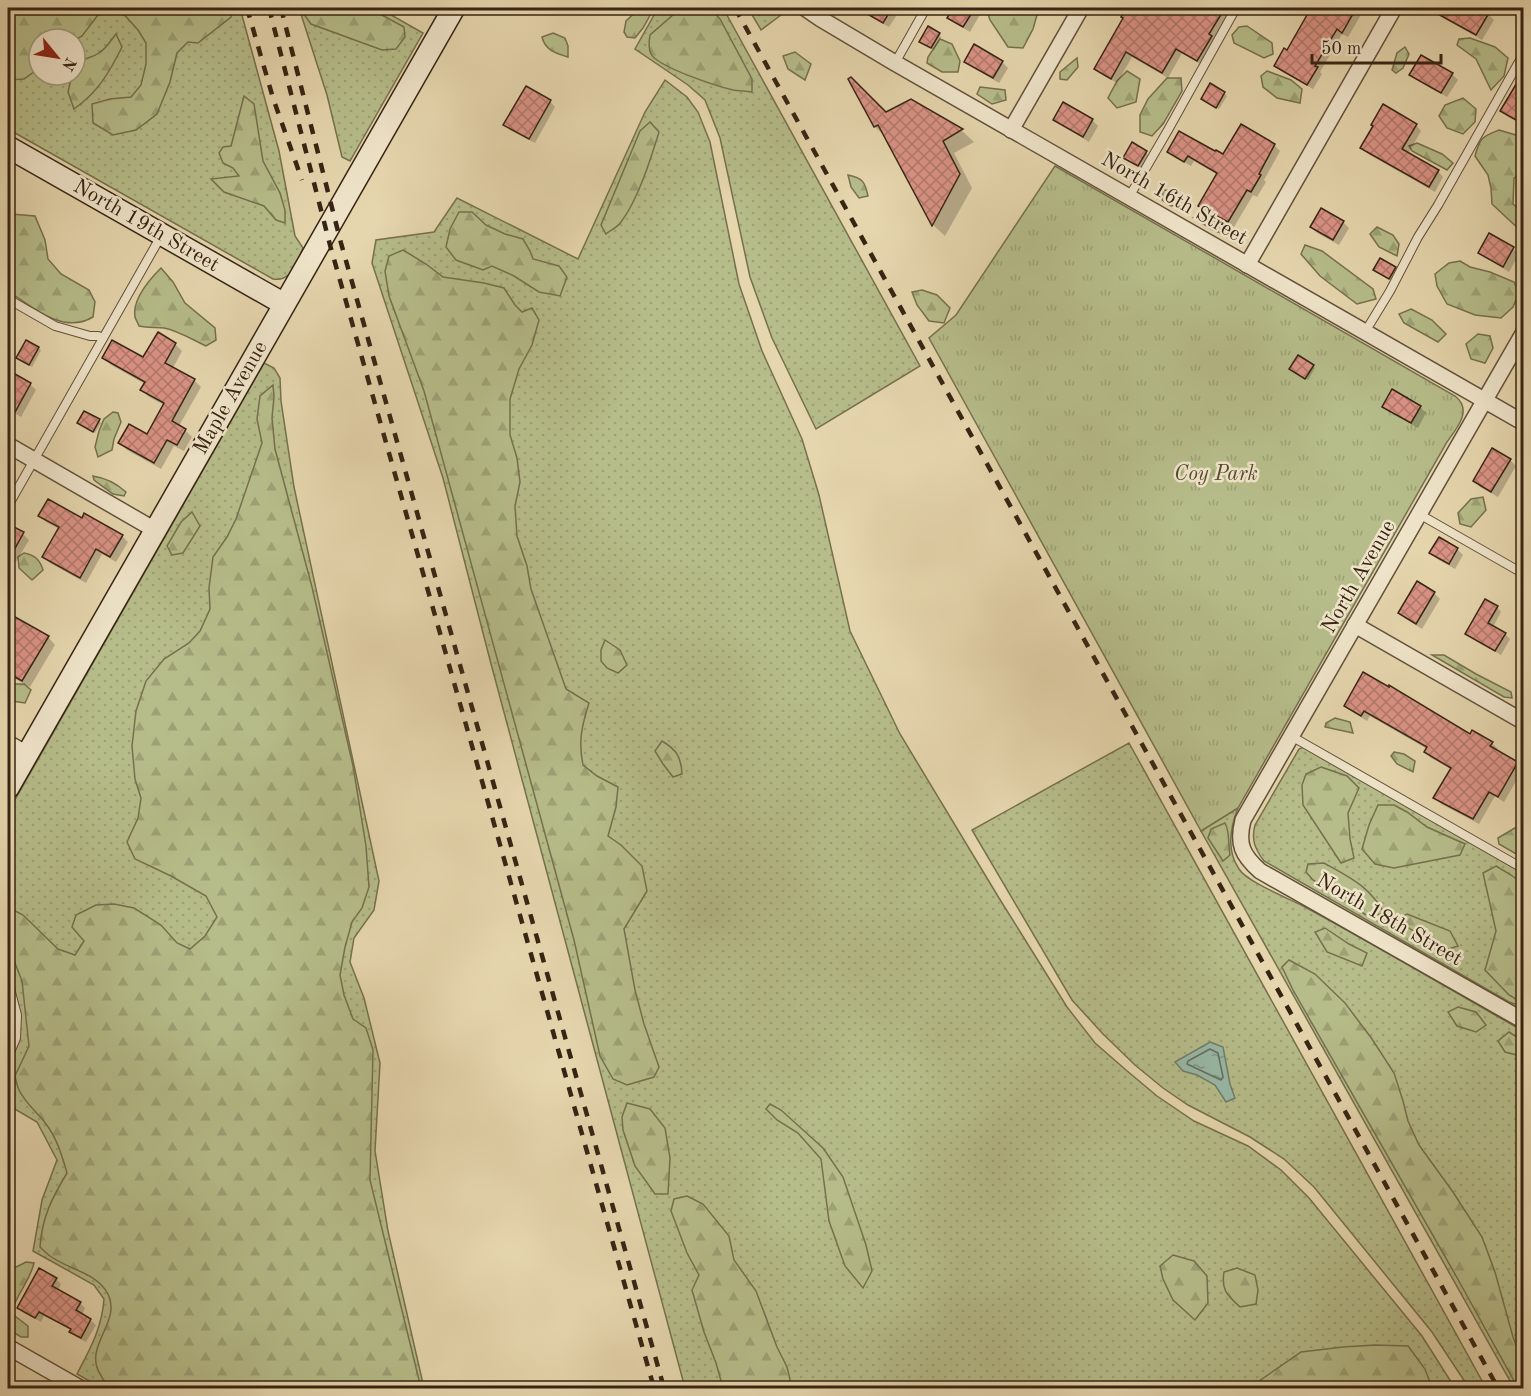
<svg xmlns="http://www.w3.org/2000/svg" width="1531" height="1396" viewBox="0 0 1531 1396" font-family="'Old Standard TT',serif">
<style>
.grass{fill:url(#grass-dots);stroke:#76704e;stroke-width:1.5;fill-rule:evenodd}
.forest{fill:url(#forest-firs);stroke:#76704e;stroke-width:1.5}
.park{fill:url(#park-tufts);stroke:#76704e;stroke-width:1.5}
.water{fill:url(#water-ripples);stroke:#707d6c;stroke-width:1.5}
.shadow{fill:#0003}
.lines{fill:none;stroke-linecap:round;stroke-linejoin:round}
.shore{stroke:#666e5d;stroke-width:1.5}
.building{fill:url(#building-cross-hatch);stroke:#362413;stroke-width:1.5}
.lane-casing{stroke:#62503a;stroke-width:10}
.street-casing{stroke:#62503a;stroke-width:18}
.secondary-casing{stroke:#362413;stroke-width:24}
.lane{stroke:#efe4ca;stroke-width:8}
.street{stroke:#efe4ca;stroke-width:15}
.secondary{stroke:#efe4ca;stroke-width:21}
.rail{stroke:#362413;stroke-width:4.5;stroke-dasharray:10 10;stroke-linecap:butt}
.labels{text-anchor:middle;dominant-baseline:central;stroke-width:5;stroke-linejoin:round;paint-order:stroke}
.street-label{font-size:21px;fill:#362413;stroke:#efe4ca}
.park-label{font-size:21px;font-style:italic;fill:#564a31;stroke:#efe4ca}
</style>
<defs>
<pattern id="grass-dots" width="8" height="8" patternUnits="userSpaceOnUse" patternTransform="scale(1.5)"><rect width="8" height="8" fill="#b6bd8a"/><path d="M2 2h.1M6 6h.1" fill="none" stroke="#9da276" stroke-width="1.8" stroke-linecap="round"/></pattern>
<pattern id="forest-firs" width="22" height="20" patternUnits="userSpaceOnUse" patternTransform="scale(1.5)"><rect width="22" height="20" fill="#b6bd8a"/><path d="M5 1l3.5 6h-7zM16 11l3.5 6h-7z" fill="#9da276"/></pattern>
<pattern id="park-tufts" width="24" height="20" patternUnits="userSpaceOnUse" patternTransform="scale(1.5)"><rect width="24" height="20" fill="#b6bd8a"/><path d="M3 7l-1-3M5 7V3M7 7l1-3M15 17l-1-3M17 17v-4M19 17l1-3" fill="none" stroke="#9da276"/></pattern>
<pattern id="water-ripples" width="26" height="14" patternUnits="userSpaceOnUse" patternTransform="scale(1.5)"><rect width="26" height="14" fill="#97b9a7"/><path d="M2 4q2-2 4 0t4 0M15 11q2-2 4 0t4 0" fill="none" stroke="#7c9687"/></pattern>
<pattern id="building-cross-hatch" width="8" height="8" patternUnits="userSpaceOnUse" patternTransform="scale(1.5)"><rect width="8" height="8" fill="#db9386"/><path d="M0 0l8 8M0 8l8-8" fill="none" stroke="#b2786c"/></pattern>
</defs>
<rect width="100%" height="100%" fill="#e6d6ae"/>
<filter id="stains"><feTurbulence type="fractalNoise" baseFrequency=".00333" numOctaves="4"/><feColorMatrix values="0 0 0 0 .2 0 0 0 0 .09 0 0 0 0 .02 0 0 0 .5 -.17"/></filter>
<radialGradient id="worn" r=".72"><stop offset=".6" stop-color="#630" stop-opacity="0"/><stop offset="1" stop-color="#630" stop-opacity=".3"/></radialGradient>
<g class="grass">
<path d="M8 8H240L279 151 295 236 303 248C297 262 292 282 273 279L8 129ZM39 39H75V75H39Z"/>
<polygon points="299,8 379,8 423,33 350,161 342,157 327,95"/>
<polygon points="658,8 723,8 920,366 816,429 772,338 750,277 720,138 705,100 688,85 635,49"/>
<polygon points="748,8 787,8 789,9 761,30"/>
<polygon points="665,80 687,97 698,112 710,142 739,284 762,351 802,439 819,495 850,631 900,734 999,898 1067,1007 1095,1043 1126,1070 1157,1096 1194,1121 1248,1146 1281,1170 1309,1198 1422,1336 1455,1388 685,1388 490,660 443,478 372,263 376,240 434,232 457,198 578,259 645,112"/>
<path d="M264 363 274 368 280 378 281 401 294 487 379 881 374 910 354 938 350 962 364 998 380 1063 375 1151 388 1231 424 1388H97L93 1383 77 1374C90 1349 102 1328 104 1299L94 1285 33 1251 42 1200 57 1160 37 1122 8 1105V1063L10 1059 20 1012 8 971V812Z"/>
<polygon points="1129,743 1486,1388 1469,1388 1432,1332 1314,1187 1284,1159 1250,1137 1188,1105 1163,1088 1135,1065 1103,1034 1072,1000 972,830"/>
<path d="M1304 747 1523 873V1007L1509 1002 1264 861C1255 849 1251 840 1255 825L1299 749Z"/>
<path d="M1238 808C1230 828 1226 850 1239 869 1247 882 1290 899 1305 907 1379 947 1451 990 1523 1031L1524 1325 1518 1338 1523 1350V1388H1514L1201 831Z"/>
</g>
<g class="forest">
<polygon points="8,8 101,8 101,11 82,36 75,40 39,39 39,68 24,79 8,80"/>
<polygon points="125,8 232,8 231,17 198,43 188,42 177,53 170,82 157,114 136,130 113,135 93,123 92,104 110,99 131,97 141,85 146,64 146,43 138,30 121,11"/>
<polygon points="301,8 369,8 404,27 405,37 396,49 382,50 311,24 303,13"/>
<polygon points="640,8 652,8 653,10 643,28 635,38 627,37 624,32 626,21"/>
<path d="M690 8H710L720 19 752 79V92C745 91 739 91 733 90 716 86 658 67 651 54 648 48 649 41 650 35L673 15Z"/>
<polygon points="986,8 1039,8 1033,29 1023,48 1008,47 990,20"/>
<polygon points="1247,26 1272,43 1273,54 1264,58 1234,43 1232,35 1239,27"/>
<path d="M553 33 565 38 568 46V57C555 53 545 50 542 37Z"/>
<path d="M116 34 122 47C109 73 98 92 74 109L68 92 72 75H75C75 57 89 60 99 53 106 49 111 40 116 34Z"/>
<polygon points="1470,38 1495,47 1508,58 1504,76 1491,90 1476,59 1457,45 1459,39"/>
<polygon points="940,39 952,44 960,61 958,72 942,72 927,63 928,57"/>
<polygon points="1405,47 1409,54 1403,68 1396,73 1392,70 1397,53"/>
<polygon points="795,52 811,64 805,80 788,69 783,56"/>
<polygon points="1077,58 1078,67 1067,80 1060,79 1060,72"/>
<polygon points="1127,71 1140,79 1136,102 1117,108 1108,98 1117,81"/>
<polygon points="1267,71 1291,80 1302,89 1300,103 1277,98 1263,87 1261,76"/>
<polygon points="1167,78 1181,78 1182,91 1163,124 1152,136 1140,132 1140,115 1148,99"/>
<polygon points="980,87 1005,90 1006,100 992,104 977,94"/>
<polygon points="244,96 254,104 263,161 280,193 285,210 285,223 276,220 264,206 224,192 211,179 239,176 233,168 223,163 219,153 223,147 231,146"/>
<polygon points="1463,98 1476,109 1475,122 1463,134 1447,128 1439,116 1445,105"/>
<path d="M650 122 659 132C651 158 638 200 621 222 618 227 611 230 606 234L601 225 640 131Z"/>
<path d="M1499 130 1519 136 1523 140V173L1514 178 1513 204 1523 213V233L1492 204 1491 188 1488 175 1475 156C1480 137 1482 137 1499 130Z"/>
<polygon points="1417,143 1442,154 1453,163 1447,170 1412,151 1409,146"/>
<path d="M848 175C863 178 865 182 868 196L859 198 851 187Z"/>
<polygon points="1163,190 1179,191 1182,204 1171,206 1162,200"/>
<polygon points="459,212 472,212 486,225 505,234 523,239 530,251 533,259 559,266 567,277 560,296 539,292 514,276 492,266 483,270 456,260 446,247 450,229"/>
<path d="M11 214 35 216 45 240 48 259 61 274 89 290 95 302 93 317C63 335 32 307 8 291V217Z"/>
<path d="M1194 218C1207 218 1219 221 1228 230L1226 235 1213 230Z"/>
<polygon points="1377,227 1393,235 1399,244 1397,256 1379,247 1370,234"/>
<polygon points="1305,245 1322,251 1373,289 1376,299 1357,304 1320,276 1301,254"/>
<path d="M403 250 426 264 443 277 484 283 504 288 515 305 522 312 532 308 539 320 532 345 519 369 510 399V435L517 458 520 482 515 506 517 536 527 566 531 589 566 689 589 703C582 725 578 741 583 765L597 776 618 787 616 807 608 836 621 845 642 866 647 891 624 929 635 990 644 1024 659 1067 654 1077 627 1085 613 1079 600 1056 574 940 424 391 389 296 385 271 389 256Z"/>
<polygon points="1460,261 1470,267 1490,272 1514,282 1519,293 1513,307 1501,318 1475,315 1447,304 1437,286 1435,274 1449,263"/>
<path d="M161 268 173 282 185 303 215 328 216 340 206 346C193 340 179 331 164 328 156 327 148 328 139 326 138 323 136 320 135 317 132 299 149 280 161 268Z"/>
<polygon points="922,290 937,295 950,308 944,323 929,321 917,305 912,292"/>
<polygon points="1411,309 1432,320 1446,334 1438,342 1404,323 1399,314"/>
<polygon points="1478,334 1490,336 1493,348 1485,363 1471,359 1466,344"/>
<path d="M273 385 274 397 272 418 275 449 312 587 353 766 366 846 369 887 362 908 352 922 345 947 340 975 344 995 353 1019 366 1028 373 1050 370 1180 421 1388H111C106 1385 103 1379 100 1374 83 1346 122 1322 108 1294 96 1272 69 1270 50 1256 47 1254 43 1250 40 1247 42 1217 52 1198 67 1173 62 1156 57 1138 46 1124 38 1113 25 1103 19 1090 17 1086 16 1080 15 1076L29 1046 22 981 8 945V907L23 915 58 949 75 955 84 941 72 927 76 915 96 905 114 904 134 908 161 925 177 943 190 949 205 936 217 917 206 896 171 876 135 859 127 842 138 818 141 798 135 779 132 746 136 711 146 681 164 659 189 643 200 631 210 609 209 588 213 557 227 537 236 519 262 443 257 419 260 396Z"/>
<polygon points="113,412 118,413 121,422 114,439 112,450 98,457 95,447 99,431 104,419"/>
<path d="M93 476C106 478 116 483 126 492L124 496 113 494 94 480Z"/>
<polygon points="1483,497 1486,510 1471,527 1460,524 1458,513 1471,499"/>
<polygon points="192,512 200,526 183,553 172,555 167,546 181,522"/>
<path d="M24 553C35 555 40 560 43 570L32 580 19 568 18 557Z"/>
<polygon points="605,640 620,650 627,665 618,673 607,668 601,661 601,650"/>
<polygon points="1432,655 1444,655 1476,674 1511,692 1512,698 1504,697"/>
<polygon points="14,684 24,684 31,690 25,703 12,701 8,690"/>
<polygon points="1335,718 1350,722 1353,733 1325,727 1326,723"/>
<path d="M662 741C677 750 681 757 682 774L673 777 663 764 655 751Z"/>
<polygon points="1394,752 1404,754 1415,761 1413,772 1397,764 1391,756"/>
<polygon points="1321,767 1347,776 1359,788 1348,813 1350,839 1354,858 1341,863 1303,805 1302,785 1306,774"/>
<polygon points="1378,805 1394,805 1407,812 1427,827 1465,844 1460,855 1394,868 1375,864 1362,849 1369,825"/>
<polygon points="1523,814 1523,858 1499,844 1498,838 1520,825"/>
<path d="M1225 823C1230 832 1228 844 1230 855L1223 861 1208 838 1211 829Z"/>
<path d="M1324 863C1351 878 1369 886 1385 914L1366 915 1313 880 1306 872 1308 864Z"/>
<polygon points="1496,866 1511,875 1523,884 1523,1003 1509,995 1485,970 1496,931 1483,873"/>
<polygon points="1407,914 1450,931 1458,946 1443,951 1409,928 1400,918"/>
<polygon points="1325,928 1349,944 1367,953 1362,966 1327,952 1315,932"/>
<polygon points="1289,960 1315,974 1345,1003 1372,1039 1394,1073 1403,1101 1408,1121 1419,1145 1453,1192 1482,1237 1495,1272 1513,1337 1523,1364 1523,1388 1518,1388 1455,1274 1293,990 1282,967"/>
<polygon points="1458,1007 1476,1012 1486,1025 1476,1032 1457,1026 1448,1012"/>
<polygon points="1509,1032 1523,1041 1521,1056 1505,1052 1498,1041"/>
<polygon points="627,1103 650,1109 665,1128 670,1158 668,1194 655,1194 635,1166 623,1130 622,1117"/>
<polygon points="770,1104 781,1110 823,1148 843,1177 866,1245 872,1271 863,1288 845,1266 829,1221 821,1159 798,1133 777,1120 766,1109"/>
<polygon points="687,1196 703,1204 729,1236 734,1260 756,1291 777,1347 787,1367 792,1388 723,1388 716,1363 704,1332 692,1290 699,1275 687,1253 676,1224 671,1211 674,1199"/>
<polygon points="1173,1255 1194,1261 1207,1276 1208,1303 1195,1320 1173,1300 1163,1279 1160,1266"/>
<path d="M26 1262 34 1263C30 1281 16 1295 11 1313L28 1326V1337H21L8 1329V1278L12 1269Z"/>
<path d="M1237 1268 1255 1275 1258 1290 1256 1304 1240 1307C1227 1295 1221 1290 1224 1272Z"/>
<polygon points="1375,1345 1408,1346 1425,1369 1432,1388 1249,1388 1301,1352 1343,1347"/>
</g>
<path class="park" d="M1055 166 1455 396C1473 410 1457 428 1447 442L1238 808 1201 831 929 338 956 315Z"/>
<polygon class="water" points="1210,1042 1223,1047 1230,1084 1235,1098 1226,1102 1215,1085 1197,1075 1183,1071 1175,1062"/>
<g class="shadow">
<polygon points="855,8 892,8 898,13 889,27"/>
<polygon points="955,8 979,8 982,11 970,32 955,23 949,17"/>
<polygon points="1128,8 1232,8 1204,66 1182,53 1168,78 1132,57 1117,83 1101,74 1095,69 1124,19 1123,17"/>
<polygon points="1306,8 1365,8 1348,37 1342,34 1320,72 1322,74 1313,89 1281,71 1276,66 1287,52 1309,14 1305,10"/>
<polygon points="1442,8 1476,8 1488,14 1494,20 1482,40 1445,19 1439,13"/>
<polygon points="939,34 941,37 934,50 924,44"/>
<polygon points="966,61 1002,62 1008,68 999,83 972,67"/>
<polygon points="1411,74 1452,74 1458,80 1447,97 1417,80"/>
<polygon points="1524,78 1524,121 1522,124 1508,117 1502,111"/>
<polygon points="850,79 886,114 911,101 962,131 974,142 954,153 972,188 945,236 933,225 887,138 875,127"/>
<polygon points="1224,93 1227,96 1219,109 1205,101"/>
<polygon points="550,101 555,107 535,143 510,130 505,125"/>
<polygon points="1064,104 1092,120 1098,126 1089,142 1061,125 1055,120"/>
<polygon points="1416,125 1421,131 1408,154 1438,171 1443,177 1435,192 1368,154 1362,148"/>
<polygon points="1241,126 1274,145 1280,151 1264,180 1266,182 1257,197 1253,195 1234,227 1206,211 1200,205 1218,175 1194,161 1191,166 1175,157 1169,151 1224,156"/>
<polygon points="1146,152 1148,155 1141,168 1127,160"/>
<polygon points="1524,184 1524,203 1516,196"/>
<polygon points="1343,222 1349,228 1339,245 1317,233 1311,227"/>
<polygon points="1490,235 1513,249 1519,254 1509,272 1486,258 1480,253"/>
<polygon points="1395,268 1397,271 1392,281 1378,272"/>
<polygon points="175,344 182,351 173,368 194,380 201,387 179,426 185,430 192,437 184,451 174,446 161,469 127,450 120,443 147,436 164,405 149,397 142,390 145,384 111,365 104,358 144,359"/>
<polygon points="38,348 41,350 32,367 20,360"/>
<polygon points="1313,366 1315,368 1308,380 1294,372"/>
<polygon points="11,373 30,384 36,390 21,417 8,409 8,380"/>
<polygon points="1384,406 1420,407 1426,413 1418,428 1390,412"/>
<polygon points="99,420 101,423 95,433 81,425"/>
<polygon points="1510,460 1516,466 1498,497 1480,487 1475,481"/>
<polygon points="8,479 17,487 8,504"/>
<polygon points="40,516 82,520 122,536 128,542 116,562 102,554 86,583 50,563 44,557 59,529 46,522"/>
<polygon points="8,525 23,534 29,540 16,562 8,557"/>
<polygon points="1439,539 1457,549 1463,555 1455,569 1437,559 1431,553"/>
<polygon points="1434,593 1440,599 1422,629 1406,619 1400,613"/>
<polygon points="1497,607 1501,612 1493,627 1505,634 1510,639 1501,655 1472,638 1467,633"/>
<polygon points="8,615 48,637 55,645 30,687 8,675"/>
<polygon points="1345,706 1471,736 1492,743 1498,749 1496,751 1517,763 1523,769 1504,802 1495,796 1479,824 1441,804 1435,798 1451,769 1431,758 1425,752 1427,749 1370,716 1367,721 1351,711"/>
<polygon points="56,1279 61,1284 58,1291 80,1303 85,1308 82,1315 90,1320 96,1325 86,1342 76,1337 71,1331 72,1330 44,1316 41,1322 24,1313 19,1308"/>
</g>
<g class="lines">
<polygon class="shore" points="1210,1049 1218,1053 1223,1077 1221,1080 1187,1064 1188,1061"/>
</g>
<g class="building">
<polygon points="857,8 892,8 883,23"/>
<polygon points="953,8 975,8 963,27 947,18"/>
<polygon points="1126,8 1225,8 1209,34 1212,36 1197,61 1176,49 1162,73 1126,52 1111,79 1094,69 1123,18 1121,17"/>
<polygon points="1311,8 1346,8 1354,12 1342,33 1337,29 1315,66 1318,67 1307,85 1274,66 1284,48 1287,50"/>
<polygon points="1427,8 1479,8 1489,13 1476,35"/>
<polygon points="928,26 940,33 931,48 919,42"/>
<polygon points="974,44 1003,61 993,78 964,62"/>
<polygon points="1421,55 1453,73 1441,93 1409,75"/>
<polygon points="1524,71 1524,106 1516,120 1500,111"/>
<polygon points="851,77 886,112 911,99 963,129 943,141 960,174 932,226 878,125 874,127 848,79"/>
<polygon points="1210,83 1225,92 1216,108 1201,99"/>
<polygon points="526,86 551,100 529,139 503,125"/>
<polygon points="1063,102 1093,119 1083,137 1053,120"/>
<polygon points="1383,104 1417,124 1402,149 1439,170 1429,187 1360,148 1373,126 1371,125"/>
<polygon points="1241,124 1275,144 1259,174 1261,175 1251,192 1247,190 1228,222 1198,206 1217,173 1188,156 1184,162 1167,152 1179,131 1215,151 1216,150 1223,154"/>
<polygon points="1132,142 1147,151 1138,166 1123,158"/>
<polygon points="1321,208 1344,221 1333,240 1310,227"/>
<polygon points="1489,233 1514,247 1503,267 1478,253"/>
<polygon points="1380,258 1396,267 1389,279 1373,270"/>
<polygon points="158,332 176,343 165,363 195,379 172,421 186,429 177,445 167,440 154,463 118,443 129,424 147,434 164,403 140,390 145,382 102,358 112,340 143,357"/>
<polygon points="26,340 39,347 29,365 16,358"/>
<polygon points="1298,355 1314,365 1305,379 1289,369"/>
<polygon points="8,370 31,383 8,425"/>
<polygon points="1392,389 1421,406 1411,423 1382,407"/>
<polygon points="84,411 100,419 93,432 77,423"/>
<polygon points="1492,448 1511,459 1491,492 1473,481"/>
<polygon points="48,499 82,518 84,513 123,535 110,557 96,549 80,578 42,557 59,527 38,516"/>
<polygon points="8,524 24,532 8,561"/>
<polygon points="1439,537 1458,548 1449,564 1429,553"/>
<polygon points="1417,581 1435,592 1416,624 1398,613"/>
<polygon points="1485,599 1498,606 1488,623 1506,633 1495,651 1465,634"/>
<polygon points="8,613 49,636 22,681 8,673"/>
<polygon points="1363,672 1389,687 1389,685 1470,734 1472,730 1493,742 1490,746 1518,762 1498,797 1489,792 1473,819 1433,798 1451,768 1424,752 1427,747 1364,711 1361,716 1344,706"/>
<polygon points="39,1268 57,1278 52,1286 81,1302 76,1310 91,1319 81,1338 69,1332 71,1329 39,1312 35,1318 17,1308"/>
</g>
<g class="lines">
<g class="lane-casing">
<g id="lane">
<polyline points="895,63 926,8"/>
<polyline points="1129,197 1168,130 1236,8"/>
<polyline points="8,299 55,326 90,336 98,336 103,338"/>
<polyline points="1365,332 1390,291 1418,237 1438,205 1524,53"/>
<polyline points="8,506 161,236"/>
<polyline points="1419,514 1524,574"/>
<polyline points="1291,736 1524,869"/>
<polyline points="8,981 17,1015 16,1038 8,1057"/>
</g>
</g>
<g class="street-casing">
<g id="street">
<polyline points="805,8 821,19 895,63 1524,423"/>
<polyline points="1011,130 1081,8"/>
<polyline points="1247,265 1394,8"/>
<path d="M1524 332 1243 820C1237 844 1242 855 1260 871L1524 1021"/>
<polyline points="8,445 155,530"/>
<polyline points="1355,625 1524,722"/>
<polyline points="8,743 27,754"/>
<polyline points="8,1347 80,1388"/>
</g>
</g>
<g class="secondary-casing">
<g id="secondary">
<polyline points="8,147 284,304"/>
<polyline points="8,788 454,8"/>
</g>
</g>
<use href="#lane" class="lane"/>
<use href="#street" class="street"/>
<use href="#secondary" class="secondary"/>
<g class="rail">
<polyline points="247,8 273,98 302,180"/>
<polyline points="269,8 330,245 654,1388"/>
<polyline points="281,8 341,243 664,1388"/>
<polyline points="735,8 1498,1388"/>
</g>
</g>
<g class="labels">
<g class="street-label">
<text transform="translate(1174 199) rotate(30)">North 16th Street</text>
<text transform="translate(146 226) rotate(30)">North 19th Street</text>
<text transform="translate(231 398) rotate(-60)">Maple Avenue</text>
<text transform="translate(1359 577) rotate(-60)">North Avenue</text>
<text transform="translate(1389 920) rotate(30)">North 18th Street</text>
</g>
<g class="park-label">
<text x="1216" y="474">Coy Park</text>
</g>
</g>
<rect width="1531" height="1396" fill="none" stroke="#e6d6ae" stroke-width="30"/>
<rect x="9" y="9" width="1513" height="1378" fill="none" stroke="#362413" stroke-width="3"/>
<rect x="15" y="15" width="1501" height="1366" fill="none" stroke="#362413" stroke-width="1.5"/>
<g transform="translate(57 57) rotate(120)"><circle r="28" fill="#efe4ca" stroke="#a59781" stroke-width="1.5"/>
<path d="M0-4.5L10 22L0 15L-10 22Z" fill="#8f2418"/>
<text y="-9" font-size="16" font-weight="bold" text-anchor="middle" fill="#362413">N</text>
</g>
<path d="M1312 54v9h129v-9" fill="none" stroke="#362413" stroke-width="3"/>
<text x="1321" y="54" font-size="18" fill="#362413" stroke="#efe4ca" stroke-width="4.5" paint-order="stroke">50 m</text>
<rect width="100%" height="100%" filter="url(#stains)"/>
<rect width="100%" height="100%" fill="url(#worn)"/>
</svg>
